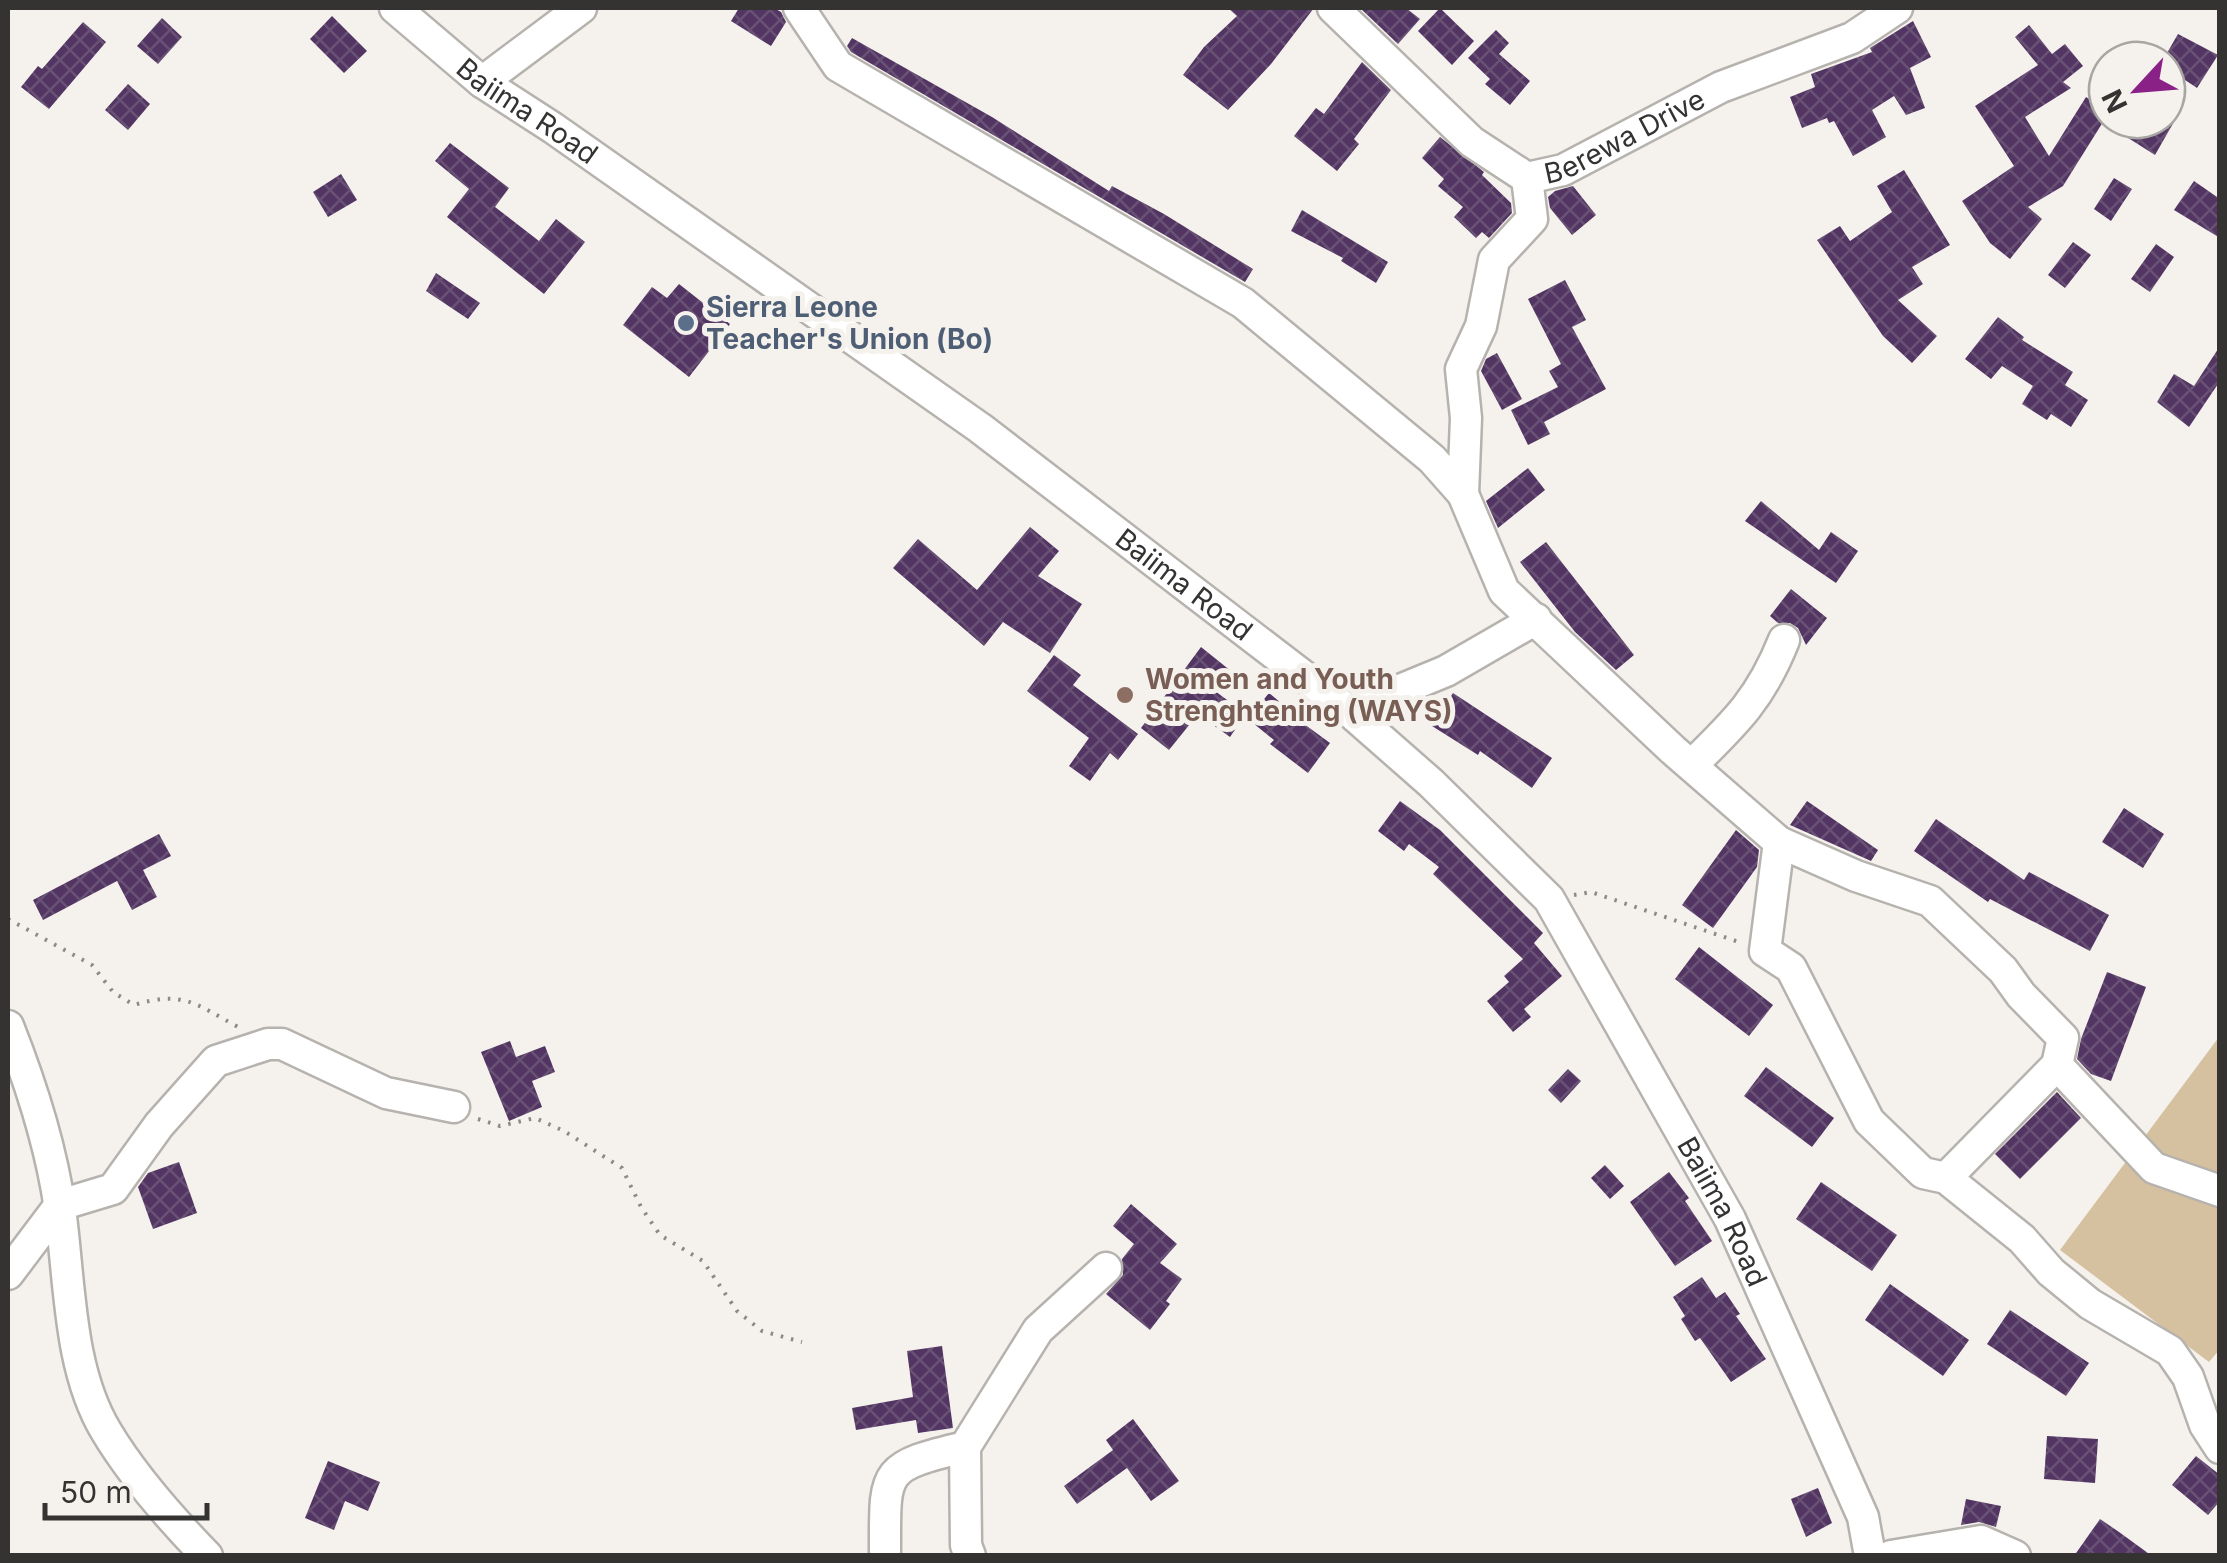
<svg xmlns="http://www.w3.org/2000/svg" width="2227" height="1563" viewBox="0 0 2227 1563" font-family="Inter,sans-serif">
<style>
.green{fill:#d5c09f}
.building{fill:url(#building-cross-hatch)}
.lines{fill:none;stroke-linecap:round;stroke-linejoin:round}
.minor-casing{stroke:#b6b3af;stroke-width:35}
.path{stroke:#8c8a87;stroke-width:4;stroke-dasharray:2.5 8;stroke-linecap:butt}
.minor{stroke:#fff;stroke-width:30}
.service-dot{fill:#5c6f8a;stroke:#f5f2ed;stroke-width:4}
.education-dot{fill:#8d6e63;stroke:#f5f2ed;stroke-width:4}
.labels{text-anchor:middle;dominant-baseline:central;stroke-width:10;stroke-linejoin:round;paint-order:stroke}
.street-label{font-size:28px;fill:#343332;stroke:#f5f2ed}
.service-label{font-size:28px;font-weight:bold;fill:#4e5e75;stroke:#f5f2ed;text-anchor:start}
.education-label{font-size:28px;font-weight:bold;fill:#785e54;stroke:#f5f2ed;text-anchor:start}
</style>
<defs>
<pattern id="building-cross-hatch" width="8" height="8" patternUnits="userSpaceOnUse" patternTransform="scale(2.5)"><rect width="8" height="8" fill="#523562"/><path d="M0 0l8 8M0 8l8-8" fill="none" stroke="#685175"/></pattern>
</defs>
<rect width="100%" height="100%" fill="#f5f2ed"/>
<polygon class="green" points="2219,1037 2220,1349 2209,1362 2060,1250"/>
<g class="building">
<polygon points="739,8 774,8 781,12 786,22 771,46 731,21"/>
<polygon points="1228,8 1314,8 1271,64 1228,110 1183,75 1204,47 1237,16"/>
<polygon points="1360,8 1406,8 1420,19 1398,44"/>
<polygon points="1440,8 1474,41 1452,65 1418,31"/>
<polygon points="332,16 367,51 344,73 310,39"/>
<polygon points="162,18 182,37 158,64 137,46"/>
<polygon points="1913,21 1931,57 1910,68 1925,108 1906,115 1894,96 1872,110 1886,137 1853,156 1834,121 1829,123 1827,118 1802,128 1790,97 1815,87 1811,74 1872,52 1870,48"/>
<polygon points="83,22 106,42 49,109 21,87 38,66 42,69"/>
<polygon points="2029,25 2052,54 2065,44 2083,66 2063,82 2071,88 2025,117 2049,156 2086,97 2107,111 2104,120 2175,120 2155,155 2103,122 2063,186 2028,207 2042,219 2010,259 1990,243 1962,201 2014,166 1975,106 2038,65 2015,37"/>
<polygon points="1496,30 1509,43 1499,54 1530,81 1510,105 1485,84 1490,79 1468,58"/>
<polygon points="2178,34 2218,55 2197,88 2167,68 2167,53"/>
<polygon points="852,38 992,117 1109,191 1112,186 1164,214 1253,269 1245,282 851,52 847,46"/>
<polygon points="1362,62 1391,90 1354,139 1359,144 1337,171 1294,136 1316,108 1324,114"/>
<polygon points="128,84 150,104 128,130 105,110"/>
<polygon points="1440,137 1484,172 1482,175 1511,203 1512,213 1489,238 1482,232 1476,238 1454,217 1463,207 1438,186 1444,179 1422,158"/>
<polygon points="450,143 509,188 495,207 539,241 556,219 585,242 544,294 447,217 469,189 435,161"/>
<polygon points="1904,170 1950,245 1912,267 1923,284 1898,300 1937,336 1912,363 1883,336 1817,240 1840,226 1850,241 1892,212 1877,186"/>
<polygon points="341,174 357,200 328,217 313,192"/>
<polygon points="2114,178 2132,189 2111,221 2094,209"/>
<polygon points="2194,181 2220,199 2220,238 2174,210"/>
<polygon points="1573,186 1596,215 1572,235 1550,208 1548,197 1555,191"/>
<polygon points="1302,210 1388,262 1376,283 1341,261 1343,258 1291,231"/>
<polygon points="2073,242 2091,255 2065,288 2048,275"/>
<polygon points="2156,244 2174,257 2150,292 2131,279"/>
<polygon points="436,273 480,303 468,319 426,291"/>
<polygon points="1565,280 1586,320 1572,327 1606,389 1544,422 1550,434 1528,445 1511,410 1558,387 1549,371 1561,364 1528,299"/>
<polygon points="679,284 730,324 689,377 623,325 652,287 667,298"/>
<polygon points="1998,317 2024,337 2022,340 2073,372 2065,385 2088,400 2071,427 2051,414 2047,420 2022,404 2033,386 2002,366 1991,379 1965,359"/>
<polygon points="2220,346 2220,381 2189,427 2157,402 2174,374 2194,386"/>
<polygon points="1497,353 1522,399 1502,410 1481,371 1486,359"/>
<polygon points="1528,468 1545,490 1498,528 1486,501"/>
<polygon points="1761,501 1819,550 1831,532 1858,551 1836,583 1745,521"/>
<polygon points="1030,527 1059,551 1038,576 1082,604 1050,653 1003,622 984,646 893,568 918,539 977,590"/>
<polygon points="1546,542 1634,655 1616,670 1575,632 1520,562"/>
<polygon points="1791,589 1827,618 1806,645 1798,628 1790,623 1778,623 1770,616"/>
<polygon points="1201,647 1231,671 1215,691 1246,714 1230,737 1198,714 1169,750 1141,728"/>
<polygon points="1054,655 1081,675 1073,685 1138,734 1118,760 1110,753 1090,781 1069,766 1089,738 1027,691"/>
<polygon points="1269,693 1287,708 1285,710 1330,743 1308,773 1270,744 1274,740 1248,719"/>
<polygon points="1453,693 1552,758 1532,788 1480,751 1478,755 1432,726"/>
<polygon points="1400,801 1440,830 1543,933 1534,943 1562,976 1524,1009 1531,1017 1513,1032 1487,1001 1509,982 1504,976 1523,959 1433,874 1439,867 1409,844 1404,851 1378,831"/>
<polygon points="1807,801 1878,850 1871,861 1790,825"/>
<polygon points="2124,808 2164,834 2143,868 2102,842"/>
<polygon points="1936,819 2024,880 2029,872 2109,915 2090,951 1990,899 1988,902 1914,851"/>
<polygon points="1736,830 1759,850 1757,867 1713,928 1682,905"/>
<polygon points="159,834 171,856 143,870 157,897 132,910 117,881 43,920 33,900"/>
<polygon points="1699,947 1773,1005 1749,1036 1675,979"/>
<polygon points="2107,972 2146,987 2111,1081 2091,1074 2077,1059 2081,1039"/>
<polygon points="510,1041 516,1057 545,1046 555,1072 532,1081 542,1107 509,1121 481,1052"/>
<polygon points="1766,1067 1834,1118 1812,1147 1744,1096"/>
<polygon points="1568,1069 1581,1081 1561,1103 1548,1090"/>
<polygon points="2057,1092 2081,1118 2020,1179 1995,1154"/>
<polygon points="179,1162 197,1213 153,1229 138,1187 148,1173"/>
<polygon points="1605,1165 1624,1186 1610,1199 1591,1178"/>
<polygon points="1669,1172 1689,1198 1685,1201 1712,1241 1675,1266 1630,1202"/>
<polygon points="1821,1182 1897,1235 1872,1271 1796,1219"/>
<polygon points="1131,1204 1177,1244 1160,1263 1182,1279 1166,1301 1170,1304 1150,1330 1106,1294 1123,1275 1122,1259 1134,1244 1113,1226"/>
<polygon points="1702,1277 1716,1298 1725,1292 1740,1314 1736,1316 1766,1359 1731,1382 1700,1338 1695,1341 1681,1319 1685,1316 1673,1297"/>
<polygon points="1890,1284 1969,1340 1943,1376 1865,1320"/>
<polygon points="2010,1310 2089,1363 2066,1396 1987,1344"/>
<polygon points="942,1346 953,1428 918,1433 916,1420 856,1430 852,1408 913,1397 907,1351"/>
<polygon points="1133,1419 1179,1481 1151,1501 1127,1468 1077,1504 1064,1486 1113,1450 1106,1440"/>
<polygon points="2047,1436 2098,1439 2095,1483 2044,1479"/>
<polygon points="2196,1456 2220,1475 2220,1501 2208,1515 2172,1485"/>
<polygon points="328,1461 380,1482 368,1511 345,1501 334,1530 305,1518"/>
<polygon points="1818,1488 1832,1523 1806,1537 1791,1499"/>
<polygon points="1966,1499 2001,1506 1996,1527 1979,1522 1961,1525"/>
<polygon points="2100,1519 2119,1532 2152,1556 2074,1556"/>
</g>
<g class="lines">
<g class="minor-casing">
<g id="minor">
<path id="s1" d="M395 8 482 82 553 128 980 428 1349 711 1431 783 1549 899 1730 1219 1863 1517 1870 1556"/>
<polyline points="799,8 838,66 1243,303 1432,459 1463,494 1504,591 1673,750 1779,842 1765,951 1791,968 1869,1121 1923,1173 1946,1178 2022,1239 2051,1272 2090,1304 2170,1351 2188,1377 2205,1425 2220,1448"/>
<path id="s2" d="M1333 8 1472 142 1527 178 1563 170 1721 87 1852 38 1897 8"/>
<polyline points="482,82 581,8"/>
<polyline points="1463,494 1466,418 1461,369 1481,326 1494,260 1532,219 1527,178"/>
<polyline points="1349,711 1446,671 1536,619"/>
<path d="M1692 765C1736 722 1761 698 1784 640"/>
<polyline points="1779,842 1856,876 1930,901 2003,970 2021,995 2063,1038 2057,1065 1946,1178"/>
<path d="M8 1026C31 1084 51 1146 60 1209 70 1280 68 1368 106 1431 131 1473 173 1521 207 1556"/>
<polyline points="2057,1065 2154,1168 2220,1191"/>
<polyline points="8,1274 60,1205 113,1189 159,1125 216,1061 268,1044 282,1044 386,1093 454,1107"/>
<path d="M885 1556C885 1470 880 1467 965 1447"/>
<polyline points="970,1556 966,1545 965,1447 1038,1330 1106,1268"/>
<polyline points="1891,1556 1981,1541 2015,1556"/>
</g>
</g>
<g class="path">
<polyline points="1574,895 1591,892 1742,943"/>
<path d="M8 919 92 965 113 992 134 1005C183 990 196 1004 238 1027"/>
<polyline points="478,1119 500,1126 535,1118 564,1131 622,1168 641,1207 660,1235 703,1261 737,1311 762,1331 802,1342"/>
</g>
<use href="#minor" class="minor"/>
</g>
<circle class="service-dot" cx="686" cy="323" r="10"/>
<circle class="education-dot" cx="1125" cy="695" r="10"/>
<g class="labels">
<g class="street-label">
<text stroke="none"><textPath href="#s1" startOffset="168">Baiima Road</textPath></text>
<text stroke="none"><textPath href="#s2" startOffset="365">Berewa Drive</textPath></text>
<text stroke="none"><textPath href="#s1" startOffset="978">Baiima Road</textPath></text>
<text stroke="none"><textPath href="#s1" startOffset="1818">Baiima Road</textPath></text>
</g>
<g class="service-label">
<text x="706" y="307">Sierra Leone<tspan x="706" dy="32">Teacher's Union (Bo)</tspan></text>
</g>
<g class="education-label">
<text x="1145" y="679">Women and Youth<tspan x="1145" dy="32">Strenghtening (WAYS)</tspan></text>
</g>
</g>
<rect width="2227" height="1563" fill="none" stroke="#343332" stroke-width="20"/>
<g transform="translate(2137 90) rotate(244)"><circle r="48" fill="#f5f2ed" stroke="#a8a6a2" stroke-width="2.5"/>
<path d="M0-8L18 38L0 25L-18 38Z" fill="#8a2187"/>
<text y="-15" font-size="28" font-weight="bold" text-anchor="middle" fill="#343332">N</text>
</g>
<path d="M45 1503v15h162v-15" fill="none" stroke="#343332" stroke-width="5"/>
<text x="60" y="1503" font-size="30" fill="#343332" stroke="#f5f2ed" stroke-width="8" paint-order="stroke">50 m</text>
</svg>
